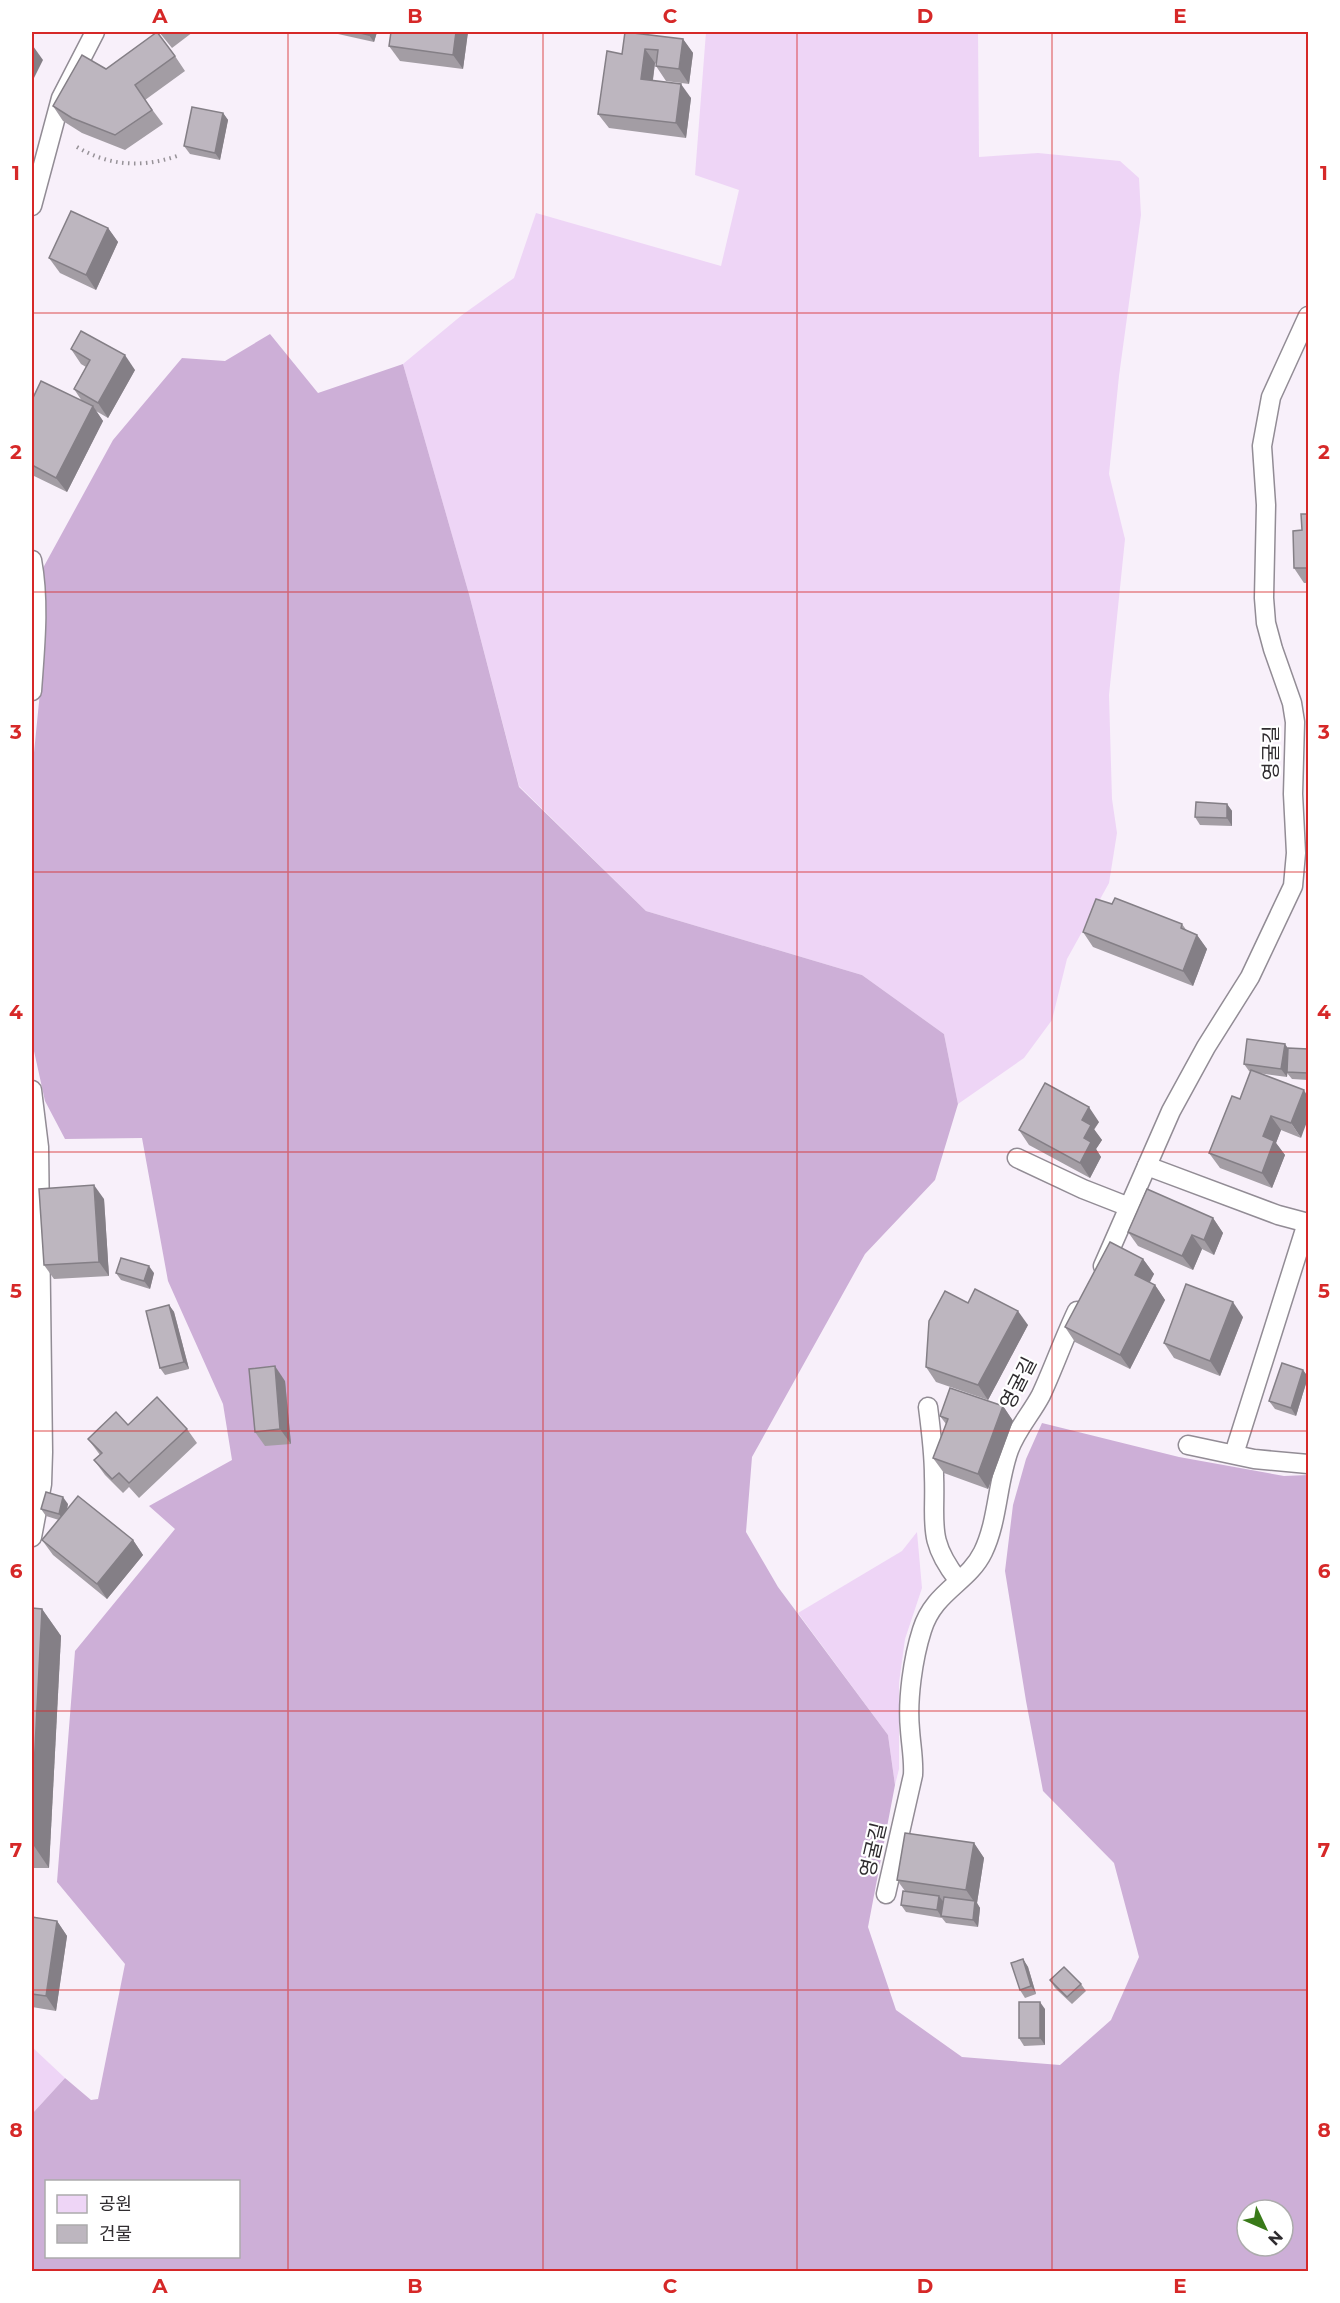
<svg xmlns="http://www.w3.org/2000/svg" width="1340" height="2303" viewBox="0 0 1340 2303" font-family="Montserrat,'Noto Sans KR',sans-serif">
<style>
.green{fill:#eed5f6}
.forest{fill:#cdafd7;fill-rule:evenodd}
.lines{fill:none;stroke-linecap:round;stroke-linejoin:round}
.lane-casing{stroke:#928c95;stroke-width:21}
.path{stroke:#979298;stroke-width:4;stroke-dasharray:1.5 4.5;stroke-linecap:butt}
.lane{stroke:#fff;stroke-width:18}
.wall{fill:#a39da4}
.shaded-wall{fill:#847f86}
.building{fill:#bdb6bf;stroke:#847f86;stroke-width:1.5}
.grid{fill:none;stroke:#d62828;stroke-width:1.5;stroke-opacity:0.55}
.labels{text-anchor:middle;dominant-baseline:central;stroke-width:4.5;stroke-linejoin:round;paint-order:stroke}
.street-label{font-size:20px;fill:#2f2c2f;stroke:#fff}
.neatline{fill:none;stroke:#d62828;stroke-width:2}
.grid-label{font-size:20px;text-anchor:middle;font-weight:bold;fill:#d62828}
</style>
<rect width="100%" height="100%" fill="#f8f0fa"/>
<g class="green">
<polygon points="706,32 978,32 979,157 1038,153 1120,161 1139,178 1141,215 1119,376 1109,474 1125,539 1109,695 1112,799 1117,833 1109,883 1067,959 1052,1020 1024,1058 958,1104 944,1034 862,975 646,911 519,786 469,594 403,364 462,315 514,278 536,213 721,266 739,190 695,175"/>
<polygon points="917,1532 922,1588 905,1639 899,1683 899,1769 895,1785 888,1735 798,1613 902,1551"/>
<polygon points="32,2047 65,2078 32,2114"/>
</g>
<path class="forest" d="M270 334 318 393 403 364 469 594 519 787 646 911 862 975 944 1034 958 1104 935 1180 865 1254 752 1457 746 1532 778 1587 888 1735 895 1785 868 1927 896 2010 962 2057 1060 2065 1111 2020 1139 1957 1114 1863 1043 1791 1026 1701 1005 1571 1013 1505 1026 1459 1042 1423 1179 1457 1284 1476 1308 1475V2271H32V2114L65 2078 91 2100 98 2099 125 1964 57 1882 75 1651 175 1529 149 1506 232 1460 223 1404 168 1281 142 1138 65 1139 45 1101 32 1042V773L40 692 43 568 113 440 182 358 225 361ZM46 2182H238V2256H46ZM1247 2210H1283V2246H1247Z"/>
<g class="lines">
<g class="lane-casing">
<g id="lane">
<polyline points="32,206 61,98 95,32"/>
<path d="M32 560C40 603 35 648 32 691"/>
<polyline points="32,1090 39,1147 43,1452 42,1484 32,1537"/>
<polyline points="1017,1158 1083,1189 1129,1207"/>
<polyline points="1147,1166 1278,1215 1308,1223"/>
<polyline points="1103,1266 1171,1111 1206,1047 1250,977 1293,886 1296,853 1293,794 1295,722 1292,703 1273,649 1266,623 1264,598 1266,505 1262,446 1271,397 1308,316"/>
<path d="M928 1407C931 1430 934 1453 934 1476 936 1523 926 1539 958 1580"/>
<polyline points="1188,1445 1254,1459 1308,1464"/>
<polyline points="1234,1454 1307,1223"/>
<path d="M886 1894 913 1775C914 1760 911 1745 910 1730 907 1700 913 1658 922 1630 934 1591 968 1583 983 1552 998 1521 997 1483 1009 1450 1016 1430 1031 1414 1041 1395 1054 1367 1064 1338 1077 1311"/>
</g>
</g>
<path class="path" d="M77 147C109 166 142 168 177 156"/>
<use href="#lane" class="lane"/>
</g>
<g class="wall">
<polygon points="159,32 193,32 172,48"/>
<polygon points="329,32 377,32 374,42"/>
<polygon points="391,32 468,32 463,69 400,61 389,46"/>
<polygon points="683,39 693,53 689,84 666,81 656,66 656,64 655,63 653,80 691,98 686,138 609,128 598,114 622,54"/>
<polygon points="175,56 185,71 145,100 163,124 125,150 82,133 63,121 53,106 106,69"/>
<polygon points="223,113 228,120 220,160 190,154 184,146"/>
<polygon points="108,228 118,242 96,290 60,273 49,258"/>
<polygon points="71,349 135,370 108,418 96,411 103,421 67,492 32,475 32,400 82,401 74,389 86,367 81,364"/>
<polygon points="1308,490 1308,583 1304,583 1294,568 1302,530 1308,514"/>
<polygon points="1227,804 1232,811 1232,826 1200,825 1195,817"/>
<polygon points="1112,904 1182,924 1187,931 1197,935 1207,949 1193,986 1093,947 1083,932"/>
<polygon points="1288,1048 1308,1049 1308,1080 1292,1079 1287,1073 1287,1077 1258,1073 1301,1138 1281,1130 1276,1143 1285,1155 1272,1188 1220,1168 1209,1153 1240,1099 1251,1072 1249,1071 1244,1064"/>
<polygon points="1099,1122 1094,1130 1102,1140 1096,1149 1101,1157 1090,1178 1029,1145 1019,1130"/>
<polygon points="104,1199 109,1276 54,1279 44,1265"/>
<polygon points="1213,1218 1223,1233 1214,1255 1202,1249 1193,1270 1138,1246 1128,1232"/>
<polygon points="1143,1259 1154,1274 1149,1282 1155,1285 1165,1300 1130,1369 1075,1342 1065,1327"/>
<polygon points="116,1273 154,1273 150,1289 121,1280"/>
<polygon points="968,1303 1028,1325 988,1400 936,1382 926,1367"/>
<polygon points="169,1305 174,1312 189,1369 165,1375 160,1368"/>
<polygon points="1243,1317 1220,1376 1174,1358 1164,1343"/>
<polygon points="1303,1370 1308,1377 1296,1416 1275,1409 1269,1401"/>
<polygon points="285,1381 291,1444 265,1446 255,1432"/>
<polygon points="1003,1406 1013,1421 988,1489 944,1473 933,1458 946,1424 940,1416"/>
<polygon points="128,1425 187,1429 197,1443 139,1498 129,1487 123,1493 105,1475 94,1460 100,1455 88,1439"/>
<polygon points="68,1504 67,1510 133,1540 143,1555 107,1599 53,1555 42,1540 59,1520 46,1516 41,1509"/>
<polygon points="32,1608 42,1609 61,1636 49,1868 32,1868"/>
<polygon points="974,1843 984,1858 977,1903 980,1908 978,1927 946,1923 942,1918 906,1912 901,1905 905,1891 897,1880"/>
<polygon points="32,1917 57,1921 67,1936 56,2011 32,2007"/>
<polygon points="1023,1959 1028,1967 1036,1994 1025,1998 1020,1990"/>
<polygon points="1050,1980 1081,1984 1086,1991 1072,2004 1055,1988"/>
<polygon points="1045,2009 1045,2045 1024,2046 1019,2038"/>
</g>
<g class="shaded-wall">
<polygon points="370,32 377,32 374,42 369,35"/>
<polygon points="456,32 468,32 463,69 453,55"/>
<polygon points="683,39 693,53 689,84 679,69"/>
<polygon points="33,46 43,60 32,82 32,48"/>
<polygon points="645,49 655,63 651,93 641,79"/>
<polygon points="681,84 691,98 686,138 676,123"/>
<polygon points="223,113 228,120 220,160 215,153"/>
<polygon points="108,228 118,242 96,290 86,275"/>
<polygon points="125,355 135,370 108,418 98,403"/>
<polygon points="93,406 103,421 67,492 56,478"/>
<polygon points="1227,804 1232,811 1232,826 1227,818"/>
<polygon points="1197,935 1207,949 1193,986 1183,971"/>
<polygon points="1285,1044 1290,1051 1287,1077 1281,1069"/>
<polygon points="1304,1090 1308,1097 1308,1119 1301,1138 1291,1123"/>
<polygon points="1089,1107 1099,1122 1094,1129 1102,1140 1096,1149 1101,1157 1090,1178 1080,1163 1082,1120"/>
<polygon points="1271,1116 1281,1130 1276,1143 1285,1155 1272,1188 1262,1173 1263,1136"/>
<polygon points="94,1185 104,1199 109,1276 99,1262"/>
<polygon points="1213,1218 1223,1233 1214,1255 1204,1240"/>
<polygon points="1192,1235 1202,1249 1193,1270 1182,1256"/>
<polygon points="1143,1259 1154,1274 1146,1290 1135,1275"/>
<polygon points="149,1266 154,1273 150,1289 144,1281"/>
<polygon points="1155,1285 1165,1300 1130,1369 1120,1355"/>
<polygon points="1233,1302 1243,1317 1220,1376 1210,1361"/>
<polygon points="169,1305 174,1312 189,1369 184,1362"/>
<polygon points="1018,1311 1028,1325 988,1400 978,1385"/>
<polygon points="275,1366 285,1381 291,1444 280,1429"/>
<polygon points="1303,1370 1308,1377 1296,1416 1291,1408"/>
<polygon points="1003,1406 1013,1421 988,1489 978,1474"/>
<polygon points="63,1497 68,1504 64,1521 59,1514"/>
<polygon points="133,1540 143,1555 107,1599 97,1584"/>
<polygon points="42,1609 61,1636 49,1868 32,1843 32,1808"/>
<polygon points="974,1843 984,1858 977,1903 980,1908 978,1927 973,1920 975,1903 966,1890"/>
<polygon points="939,1896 945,1904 941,1916 937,1910"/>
<polygon points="57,1921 67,1936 56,2011 46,1996"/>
<polygon points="1023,1959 1028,1967 1036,1994 1031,1986"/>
<polygon points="1040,2002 1045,2009 1045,2045 1040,2038"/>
</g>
<g class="building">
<polygon points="157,32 175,56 135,85 152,110 115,135 72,118 53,106 82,55 106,69"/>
<polygon points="356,32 370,32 369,35"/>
<polygon points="391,32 456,32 453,55 389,46"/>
<polygon points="625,32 683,39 679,69 656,66 658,50 645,49 641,79 681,84 676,123 598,114 607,51 622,54"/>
<polygon points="192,107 223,113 215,153 184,146"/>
<polygon points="71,211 108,228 86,275 49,258"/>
<polygon points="81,331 125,355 98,403 74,389 90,360 71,349"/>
<polygon points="41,381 93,406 56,478 32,465 32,400"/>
<polygon points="1308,490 1308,568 1294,568 1293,531 1302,530 1301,514 1308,514"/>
<polygon points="1196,802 1227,804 1227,818 1195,817"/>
<polygon points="1115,898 1182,924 1181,928 1197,935 1183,971 1083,932 1096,899 1112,904"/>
<polygon points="1247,1039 1285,1044 1281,1069 1244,1064"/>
<polygon points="1288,1048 1308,1049 1308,1073 1287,1072"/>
<polygon points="1251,1070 1304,1090 1291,1123 1271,1116 1263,1136 1274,1141 1262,1173 1209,1153 1232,1096 1240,1099"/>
<polygon points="1045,1083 1089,1107 1082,1120 1091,1125 1084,1138 1091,1142 1080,1163 1019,1130"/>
<polygon points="94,1185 99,1262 44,1265 39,1189"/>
<polygon points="1147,1189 1213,1218 1204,1240 1192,1235 1182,1256 1128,1232"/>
<polygon points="1110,1242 1143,1259 1135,1275 1155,1285 1120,1355 1065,1327"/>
<polygon points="121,1258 149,1266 144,1281 116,1273"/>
<polygon points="1186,1284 1233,1302 1210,1361 1164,1343"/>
<polygon points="975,1289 1018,1311 978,1385 926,1367 929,1321 945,1291 968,1303"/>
<polygon points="169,1305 184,1362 160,1368 146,1311"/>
<polygon points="1282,1363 1303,1370 1291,1408 1269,1401"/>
<polygon points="275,1366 280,1429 255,1432 249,1369"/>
<polygon points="950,1388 1003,1406 978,1474 933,1458 948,1419 940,1416"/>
<polygon points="157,1397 187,1429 129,1483 119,1473 112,1479 94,1460 102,1453 88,1439 116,1412 128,1425"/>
<polygon points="46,1492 63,1497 59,1514 41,1509"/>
<polygon points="78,1496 133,1540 97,1584 42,1540"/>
<polygon points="32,1608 42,1609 32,1808"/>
<polygon points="905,1833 974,1843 966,1890 897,1880"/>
<polygon points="903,1891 939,1896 937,1910 901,1905"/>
<polygon points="944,1897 975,1901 973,1920 941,1916"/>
<polygon points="32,1917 57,1921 46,1996 32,1994"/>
<polygon points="1023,1959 1031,1986 1020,1990 1011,1963"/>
<polygon points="1064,1967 1081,1984 1067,1997 1050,1980"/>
<rect x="1019" y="2002" width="21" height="36"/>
</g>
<path class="grid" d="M288 32V2272M543 32V2272M797 32V2272M1052 32V2272M32 313H1308M32 592H1308M32 872H1308M32 1152H1308M32 1431H1308M32 1711H1308M32 1990H1308"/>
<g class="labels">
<g class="street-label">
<text transform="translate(1271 753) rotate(-90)">영굴길</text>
<text transform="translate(1018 1383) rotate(-63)">영굴길</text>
<text transform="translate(873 1850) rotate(-77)">영굴길</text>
</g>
</g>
<rect width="1340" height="2303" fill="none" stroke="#ffffff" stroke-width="66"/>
<rect x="45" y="2180" width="195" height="78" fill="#ffffff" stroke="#acabac" stroke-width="1.5"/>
<rect x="57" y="2195" width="30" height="18" fill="#eed5f6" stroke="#acabac" stroke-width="1.5"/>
<text x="99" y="2210" font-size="18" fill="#2f2c2f">공원</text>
<rect x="57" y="2225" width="30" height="18" fill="#bdb6bf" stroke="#acabac" stroke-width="1.5"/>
<text x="99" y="2240" font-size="18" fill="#2f2c2f">건물</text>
<g transform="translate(1265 2228) rotate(134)"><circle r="28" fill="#ffffff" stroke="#acabac" stroke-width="1.5"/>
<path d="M0-4.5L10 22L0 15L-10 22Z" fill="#397a19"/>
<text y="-9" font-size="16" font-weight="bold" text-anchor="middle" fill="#2f2c2f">N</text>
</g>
<rect x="33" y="33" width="1274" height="2237" class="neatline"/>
<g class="grid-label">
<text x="160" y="23">A</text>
<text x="415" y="23">B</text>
<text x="670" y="23">C</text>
<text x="925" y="23">D</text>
<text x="1180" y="23">E</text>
<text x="16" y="180">1</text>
<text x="1324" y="180">1</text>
<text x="16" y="459">2</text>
<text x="1324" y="459">2</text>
<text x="16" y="739">3</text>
<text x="1324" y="739">3</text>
<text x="16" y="1019">4</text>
<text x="1324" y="1019">4</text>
<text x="16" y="1298">5</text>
<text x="1324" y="1298">5</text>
<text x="16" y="1578">6</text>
<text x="1324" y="1578">6</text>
<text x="16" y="1857">7</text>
<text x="1324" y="1857">7</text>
<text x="16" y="2137">8</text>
<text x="1324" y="2137">8</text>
<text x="160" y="2293">A</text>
<text x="415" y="2293">B</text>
<text x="670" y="2293">C</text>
<text x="925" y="2293">D</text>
<text x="1180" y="2293">E</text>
</g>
</svg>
